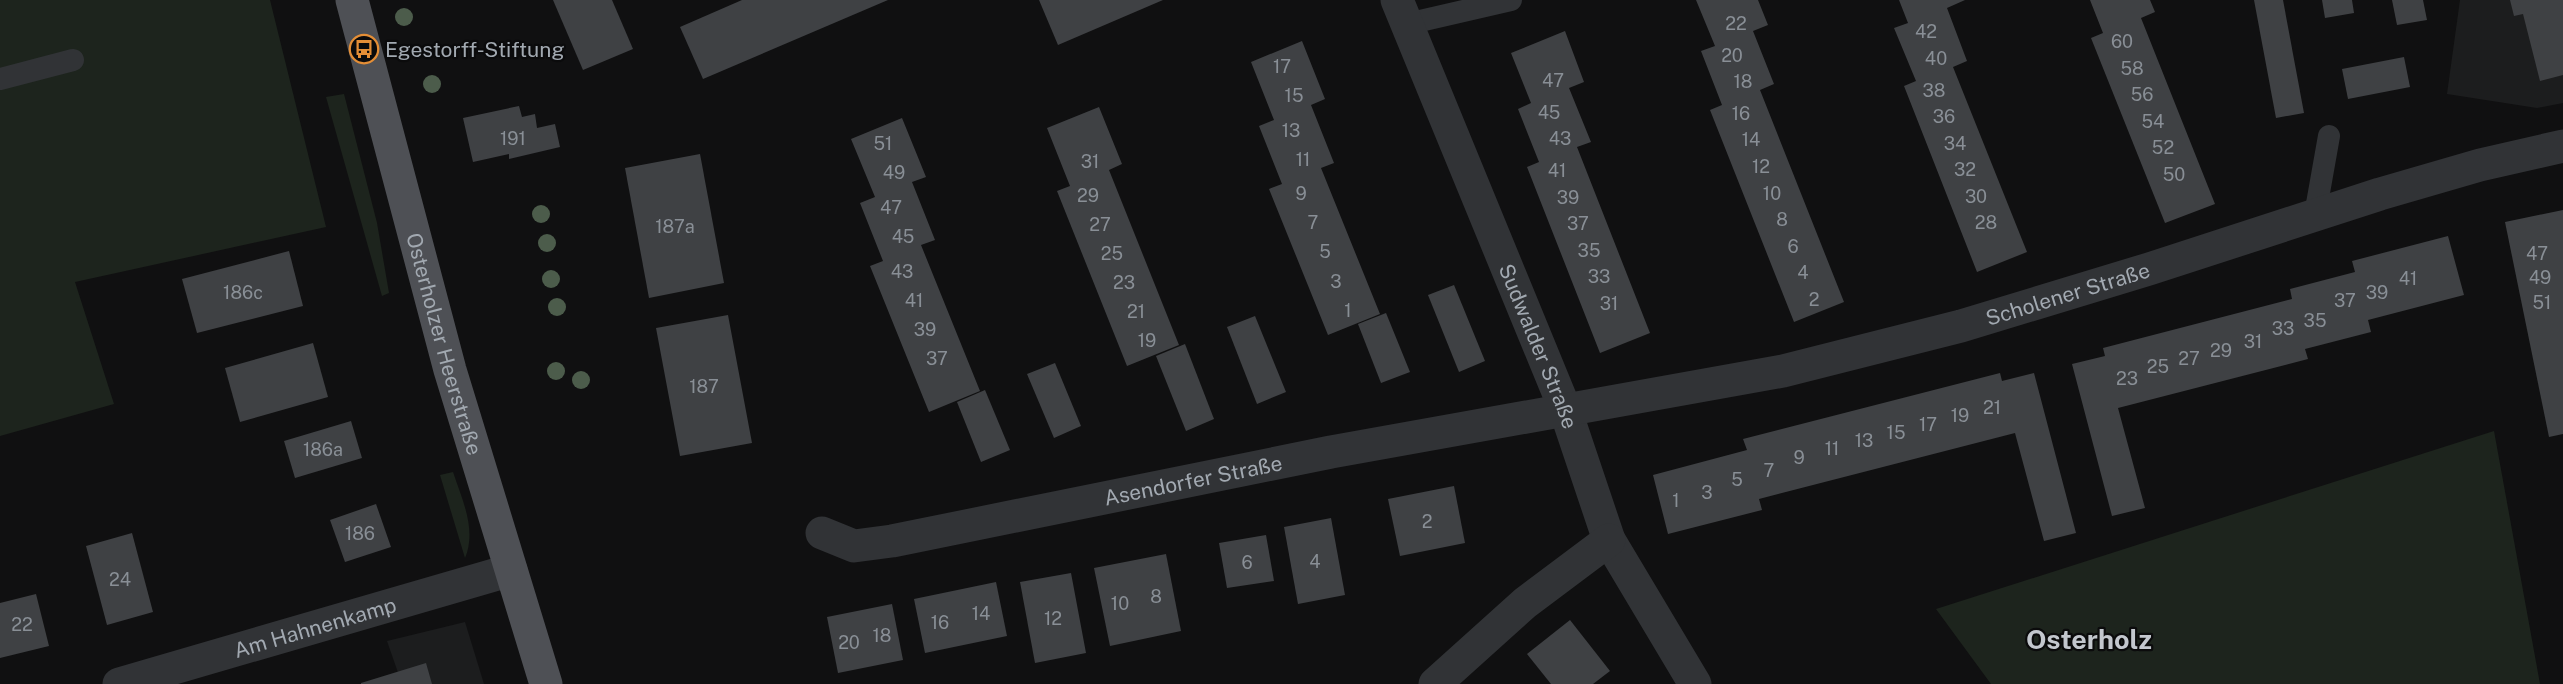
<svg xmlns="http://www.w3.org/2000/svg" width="2563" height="684" viewBox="0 0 2563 684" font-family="'Public Sans',sans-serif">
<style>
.built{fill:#1c1d1e}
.green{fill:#1d241d}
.building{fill:#3f4144}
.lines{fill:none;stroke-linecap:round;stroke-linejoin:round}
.lane{stroke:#313336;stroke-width:22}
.street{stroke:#313336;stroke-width:33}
.primary{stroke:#4e5055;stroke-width:33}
.tree{fill:#4c5c4b}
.labels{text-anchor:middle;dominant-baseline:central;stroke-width:4.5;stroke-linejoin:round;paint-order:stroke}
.number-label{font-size:18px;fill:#898f96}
.poi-label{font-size:21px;fill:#a2a9b1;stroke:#0b0b0c;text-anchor:start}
.street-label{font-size:21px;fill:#a2a9b1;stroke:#0b0b0c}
.district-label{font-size:27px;font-weight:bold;fill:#c3c7ce;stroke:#0b0b0c}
</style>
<rect width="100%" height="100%" fill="#101011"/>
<g class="built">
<polygon points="2460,0 2563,0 2563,103 2537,108 2447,94"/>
<polygon points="465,622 484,684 402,684 387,641"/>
</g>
<g class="green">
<polygon points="0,0 270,0 326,227 75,282 114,404 0,436"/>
<polygon points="344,94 377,223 389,293 382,296 326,97"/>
<polygon points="2494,431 2540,684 1991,684 1936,609"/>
<path d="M453 472C462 499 477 530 465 558L440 475Z"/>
</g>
<g class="building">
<polygon points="553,0 612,0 633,49 583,70"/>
<polygon points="742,0 888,0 703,79 680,27"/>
<polygon points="1039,0 1163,0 1058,45"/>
<polygon points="1696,0 1758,0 1768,25 1753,31 1774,84 1760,90 1844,302 1794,322 1710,110 1722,105 1701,51 1715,46"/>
<polygon points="1899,0 1965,0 1947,8 1967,61 1953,67 2027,252 1977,272 1904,86 1916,81 1894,28 1908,23"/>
<polygon points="2090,0 2150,0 2155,12 2141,18 2215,204 2165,223 2091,38 2103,33"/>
<polygon points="2254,0 2283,0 2304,113 2276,118"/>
<polygon points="2322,0 2352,0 2354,13 2325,18"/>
<polygon points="2392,0 2423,0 2427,20 2397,25"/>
<polygon points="2510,0 2563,0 2563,75 2540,81 2523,14 2514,16"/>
<polygon points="1565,31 1584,82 1569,88 1591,142 1577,147 1650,333 1600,353 1527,167 1539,162 1518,109 1531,103 1511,53"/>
<polygon points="1302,41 1325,99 1311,105 1334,163 1321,168 1380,314 1328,335 1269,189 1282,184 1259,126 1274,120 1251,62"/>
<polygon points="2404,57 2410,87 2348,99 2342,69"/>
<polygon points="519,106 522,117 535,114 537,128 555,124 560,147 509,159 509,154 473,162 463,118"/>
<polygon points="1099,107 1122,164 1109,170 1179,345 1127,366 1057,191 1070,186 1047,128"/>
<polygon points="902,118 926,177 912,182 935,240 921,245 980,391 929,412 870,266 883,261 860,203 875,197 851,139"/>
<polygon points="700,154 724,283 649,298 625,168"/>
<polygon points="2563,210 2563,434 2549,437 2505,222"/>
<polygon points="2448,236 2464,295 2368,320 2371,332 2305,349 2308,359 2118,408 2145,508 2112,516 2072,364 2105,356 2103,348 2292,299 2290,289 2355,272 2352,261"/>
<polygon points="289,251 303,306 197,333 182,279"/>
<polygon points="1454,285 1485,361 1459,372 1428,295"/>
<polygon points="1386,313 1410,372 1381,383 1358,324"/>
<polygon points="728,315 752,443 680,456 656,328"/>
<polygon points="1255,316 1286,392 1257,404 1227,327"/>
<polygon points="313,343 328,397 240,422 225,368"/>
<polygon points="1185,344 1214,419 1186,431 1156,356"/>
<polygon points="1055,363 1081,426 1054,438 1027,374"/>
<polygon points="2000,373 2002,381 2034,373 2076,533 2044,541 2015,433 1759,499 1762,510 1668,534 1653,475 1747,450 1743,439"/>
<polygon points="985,390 1010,450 981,462 957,402"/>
<polygon points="351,421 362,458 295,478 284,441"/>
<polygon points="1454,486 1465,543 1400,556 1388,499"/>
<polygon points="376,504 391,547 345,562 330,520"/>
<polygon points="1331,518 1345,595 1298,604 1284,527"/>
<polygon points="132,533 153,612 107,625 86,546"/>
<polygon points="1266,535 1274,581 1227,588 1219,543"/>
<polygon points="1166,554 1181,631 1110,646 1094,568"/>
<polygon points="1071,573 1086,653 1035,663 1020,582"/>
<polygon points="996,582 1007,636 925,653 914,599"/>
<polygon points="36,594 49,646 0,658 0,603"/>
<polygon points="892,604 903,660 838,673 827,617"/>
<polygon points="1570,620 1610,671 1593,684 1551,684 1527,654"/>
<polygon points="426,663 432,684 361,684 361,683"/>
</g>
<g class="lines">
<g class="lane">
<polyline points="1407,24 1511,0"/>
<polyline points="0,79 73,60"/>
<polyline points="2315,215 2329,136"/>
</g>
<g class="street">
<path id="s1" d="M1397 0 1565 409 1609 540 1695 684"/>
<path id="s2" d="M822 533 854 546 892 541 1331 452 1783 371 1961 326 2149 269 2380 194 2480 165 2563 146"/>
<path id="s3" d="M119 684 511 570"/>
<polyline points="1435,684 1525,603 1609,540"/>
</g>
<path class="primary" id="s4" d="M352 0 450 370 546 684"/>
</g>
<g class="tree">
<circle cx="404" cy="17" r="9"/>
<circle cx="432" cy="84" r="9"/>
<circle cx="541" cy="214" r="9"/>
<circle cx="547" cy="243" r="9"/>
<circle cx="551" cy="279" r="9"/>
<circle cx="557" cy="307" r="9"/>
<circle cx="556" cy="371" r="9"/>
<circle cx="581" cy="380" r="9"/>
</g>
<defs>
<g id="bus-ring" transform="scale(1.5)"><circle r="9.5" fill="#0b0b0c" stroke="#e48e36" stroke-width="1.5"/><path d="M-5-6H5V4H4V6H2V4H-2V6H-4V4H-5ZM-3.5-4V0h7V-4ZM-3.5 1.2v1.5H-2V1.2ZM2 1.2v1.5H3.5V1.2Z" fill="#e48e36"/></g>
</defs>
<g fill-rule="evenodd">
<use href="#bus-ring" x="364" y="49"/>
</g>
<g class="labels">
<g class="number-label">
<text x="1736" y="23">22</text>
<text x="1926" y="31">42</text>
<text x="2122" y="41">60</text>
<text x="1732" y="55">20</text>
<text x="1936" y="58">40</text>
<text x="1282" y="66">17</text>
<text x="2132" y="68">58</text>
<text x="1553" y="80">47</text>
<text x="1743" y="81">18</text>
<text x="1934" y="90">38</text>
<text x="2142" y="94">56</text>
<text x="1294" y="95">15</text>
<text x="1549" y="112">45</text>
<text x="1741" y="113">16</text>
<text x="1944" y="116">36</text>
<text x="2153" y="121">54</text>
<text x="1291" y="130">13</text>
<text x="513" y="138">191</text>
<text x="1560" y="138">43</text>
<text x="1751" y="139">14</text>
<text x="883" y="143">51</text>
<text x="1955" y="143">34</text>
<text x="2163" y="147">52</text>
<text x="1303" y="159">11</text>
<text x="1090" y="161">31</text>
<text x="1761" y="166">12</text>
<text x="1965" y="169">32</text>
<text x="1557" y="170">41</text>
<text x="894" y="172">49</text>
<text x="2174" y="174">50</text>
<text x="1301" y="193">9</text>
<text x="1772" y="193">10</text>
<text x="1088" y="195">29</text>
<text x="1976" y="196">30</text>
<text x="1568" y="197">39</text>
<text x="891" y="207">47</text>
<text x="1782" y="219">8</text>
<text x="1313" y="222">7</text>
<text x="1986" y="222">28</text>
<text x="1578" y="223">37</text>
<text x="1100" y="224">27</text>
<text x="675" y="226">187a</text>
<text x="903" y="236">45</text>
<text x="1793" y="246">6</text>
<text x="1589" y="250">35</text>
<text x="1325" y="251">5</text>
<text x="1112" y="253">25</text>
<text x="2537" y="253">47</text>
<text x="902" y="271">43</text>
<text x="1803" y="272">4</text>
<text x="1599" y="276">33</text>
<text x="2540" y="277">49</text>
<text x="2408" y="278">41</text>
<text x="1336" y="281">3</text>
<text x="1124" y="282">23</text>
<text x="243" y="292">186c</text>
<text x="2377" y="292">39</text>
<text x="1814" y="299">2</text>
<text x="914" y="300">41</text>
<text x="2345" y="300">37</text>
<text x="2542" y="302">51</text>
<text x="1609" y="303">31</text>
<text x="1348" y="310">1</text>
<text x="1136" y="311">21</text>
<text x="2315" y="320">35</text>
<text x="2283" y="328">33</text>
<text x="925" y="329">39</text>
<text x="1147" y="340">19</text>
<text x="2253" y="341">31</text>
<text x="2221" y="350">29</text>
<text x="937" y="358">37</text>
<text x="2189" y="358">27</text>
<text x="2158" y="366">25</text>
<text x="2127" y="378">23</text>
<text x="704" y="386">187</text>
<text x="1992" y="407">21</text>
<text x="1960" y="415">19</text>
<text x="1928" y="424">17</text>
<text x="1896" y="432">15</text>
<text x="1864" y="440">13</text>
<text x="1832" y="448">11</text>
<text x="323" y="449">186a</text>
<text x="1799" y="457">9</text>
<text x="1769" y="470">7</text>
<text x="1737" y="479">5</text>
<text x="1707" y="492">3</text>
<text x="1676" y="500">1</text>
<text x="1427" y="521">2</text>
<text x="360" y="533">186</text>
<text x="1315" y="561">4</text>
<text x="1247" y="562">6</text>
<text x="120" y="579">24</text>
<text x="1156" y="596">8</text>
<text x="1120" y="603">10</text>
<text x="981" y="613">14</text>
<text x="1053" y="618">12</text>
<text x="940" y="622">16</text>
<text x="22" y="624">22</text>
<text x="882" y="635">18</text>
<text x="849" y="642">20</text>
</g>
<g class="poi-label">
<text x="385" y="49">Egestorff-Stiftung</text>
</g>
<g class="street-label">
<text stroke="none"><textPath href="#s2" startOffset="1275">Scholener Straße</textPath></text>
<text stroke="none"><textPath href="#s4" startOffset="356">Osterholzer Heerstraße</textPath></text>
<text stroke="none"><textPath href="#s1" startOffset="374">Sudwalder Straße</textPath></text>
<text stroke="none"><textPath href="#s2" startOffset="380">Asendorfer Straße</textPath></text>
<text stroke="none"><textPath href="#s3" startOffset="204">Am Hahnenkamp</textPath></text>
</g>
<g class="district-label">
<text x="2089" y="639">Osterholz</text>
</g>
</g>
</svg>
